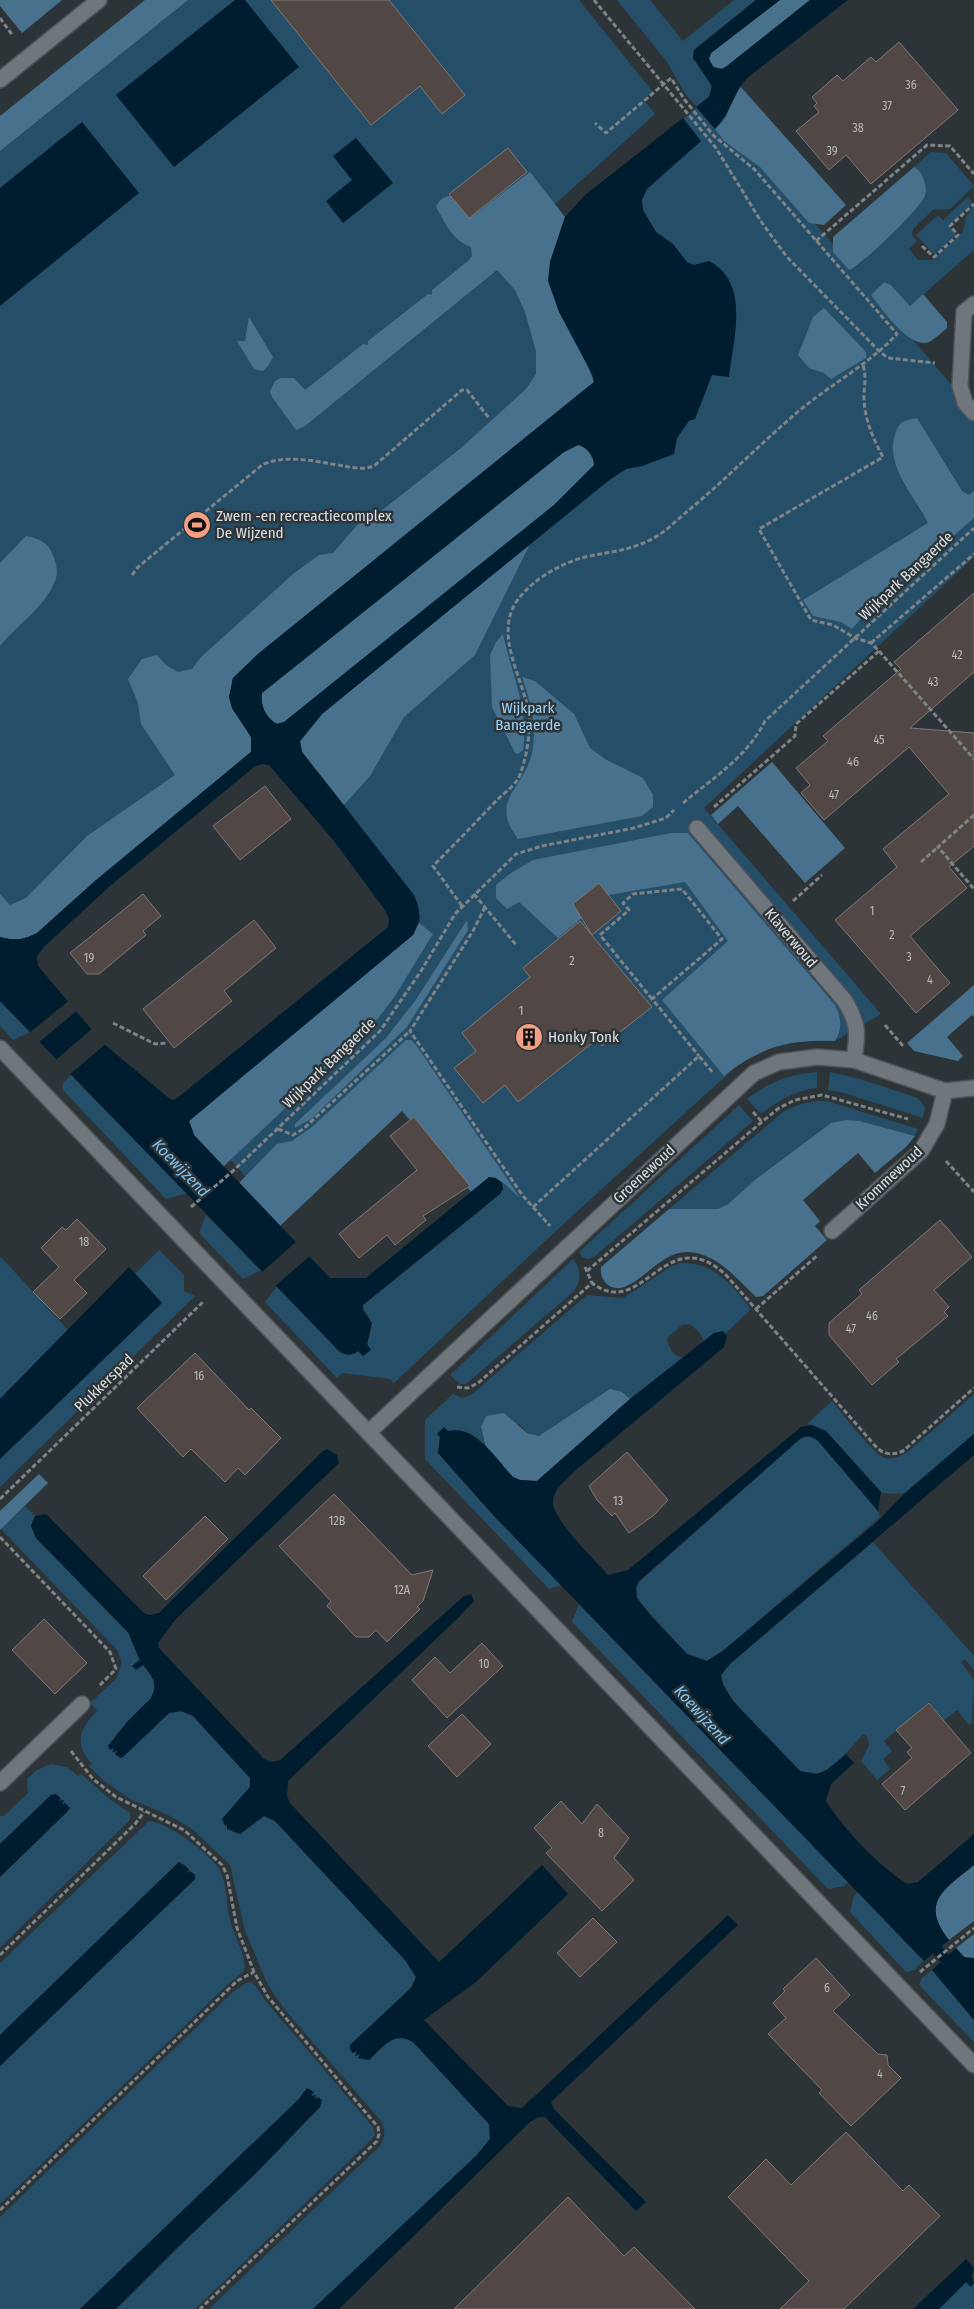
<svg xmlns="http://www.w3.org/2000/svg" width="974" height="2309" viewBox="0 0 974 2309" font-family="'Fira Sans Condensed',sans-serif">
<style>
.green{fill:#254e69}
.forest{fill:#47718d}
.water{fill:#001d2f;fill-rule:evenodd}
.pier{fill:#2d3438}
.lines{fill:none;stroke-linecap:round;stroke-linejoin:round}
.stream{stroke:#001d2f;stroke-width:11}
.building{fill:#514846;stroke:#807774}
.street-casing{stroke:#4d5257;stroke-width:18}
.path{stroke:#7d8386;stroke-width:3;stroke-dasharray:5 2.5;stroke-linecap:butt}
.street{stroke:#6f767c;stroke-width:15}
.labels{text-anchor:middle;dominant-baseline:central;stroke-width:5;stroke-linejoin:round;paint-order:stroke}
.number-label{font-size:12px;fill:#babbbc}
.poi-label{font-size:15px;fill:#dde1e4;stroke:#2d3438;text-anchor:start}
.street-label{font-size:15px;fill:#dde1e4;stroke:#2d3438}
.park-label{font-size:15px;fill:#9fd4f9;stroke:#2d3438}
.water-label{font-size:16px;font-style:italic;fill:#83c7f4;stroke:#2d3438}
</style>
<rect width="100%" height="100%" fill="#2d3438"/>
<g class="green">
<polygon points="157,0 579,0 653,92 643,99 655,114 524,232 569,381 217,669 233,753 19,932 0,911 0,127"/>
<path d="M617 0H650L683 41 734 0H756L694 50 693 58C703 71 717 82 708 98L853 268 865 260 917 169 914 167 931 152 946 153 974 186 950 209 933 210 913 229 912 236 917 241 909 249 918 260H933L963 232 966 217 974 205V250L910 306 891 285 884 282 873 293 974 411V557L704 808 881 1014 835 1041 810 1040 786 1043 771 1048 741 1062 558 1229 394 1383 390 1379 342 1373 337 1378 265 1302 277 1286 339 1351 367 1344C369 1337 373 1328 370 1320 368 1314 363 1312 363 1305L486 1206 399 1093 269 1205 194 1116 420 923V915L344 805 345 804 254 684 615 388 579 247 668 133 697 107 686 95 667 62Z"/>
<polygon points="968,197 973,203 949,226 956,235 935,255 916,235 938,215 943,220"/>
<polygon points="0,1001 30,1032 13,1040 0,1026"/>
<path d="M817 1072V1088C794 1091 779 1100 761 1114L747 1099C768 1082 791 1074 817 1072Z"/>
<polygon points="830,1072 860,1079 918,1098 925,1107 923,1118 844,1093 828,1090"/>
<polygon points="71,1075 83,1088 187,1193 166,1199 62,1089 63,1083"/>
<polygon points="815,1101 827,1101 918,1129 915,1136 860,1121 831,1123 756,1179 728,1204 718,1209 669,1209 784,1111 801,1104"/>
<polygon points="739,1105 753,1121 594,1257 588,1259 582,1257 579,1252"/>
<polygon points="206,1215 261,1270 243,1279 199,1233"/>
<polygon points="159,1250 184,1275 184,1291 195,1296 0,1487 0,1459 162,1303 135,1274"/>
<polygon points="1,1257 68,1330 0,1399 0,1258"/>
<path d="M573 1259C581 1269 582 1282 573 1292L466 1384H460L450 1375Z"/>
<path d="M680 1263C713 1261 733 1286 751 1309L725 1334 723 1332 714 1333 704 1341 699 1332 690 1324 682 1325 667 1338C669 1349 672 1355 683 1358L630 1399 622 1392 539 1436 527 1433 519 1424 481 1428 486 1448C469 1428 462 1428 437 1434L440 1437 438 1453 494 1516 562 1585 549 1589 425 1459V1420L453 1394 462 1398 471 1395 587 1295 623 1298 672 1266Z"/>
<path d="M974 1394V1434L905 1493 892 1494 881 1492 812 1425 807 1424 832 1401C842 1413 873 1454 885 1458 895 1460 903 1455 910 1450Z"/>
<path d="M806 1436 814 1438 818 1441C831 1455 878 1501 880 1517L724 1650 707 1661 687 1654 639 1601 635 1593 639 1582 800 1439Z"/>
<path d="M25 1506 35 1516 32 1521 36 1538 128 1633 140 1661 132 1666 143 1665C152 1676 159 1683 151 1698L115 1736 114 1753 116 1751 115 1754 148 1733 169 1713 181 1711 193 1716 250 1778V1787L222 1819 240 1834 264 1816 275 1821 405 1960 416 1977C404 2006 370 2024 350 2049L353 2053 357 2051 356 2056 360 2054 369 2060C383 2047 395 2029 414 2043L489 2124 490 2139 476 2156 313 2309H209L380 2146C385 2136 386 2131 381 2121L285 2010 268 1985 245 1931 230 1865 191 1828 168 1815 130 1799 103 1780 89 1766 92 1764C73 1744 80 1728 97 1711L90 1703 116 1679 122 1663 117 1650 1 1529Z"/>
<path d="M873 1542 974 1656V1670L965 1659 961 1662 974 1680 972 1722 969 1725 957 1710 944 1720 929 1702 884 1741 892 1751 883 1759 890 1769 877 1780 861 1761 869 1745 867 1736 863 1734C848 1751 826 1783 800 1771 779 1748 725 1704 721 1674L731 1663Z"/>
<polygon points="579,1604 849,1882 844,1886 828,1889 572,1622"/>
<polygon points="51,1764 67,1767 78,1776 81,1774 111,1800 130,1813 130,1820 0,1948 0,1877 70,1808 58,1802 60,1798 56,1794 51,1795 0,1844 0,1816 4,1816 28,1793 27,1779 37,1770"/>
<path d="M149 1821C166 1821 212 1855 220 1870 228 1887 226 1909 232 1927 236 1939 247 1958 244 1971L227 1985 0 2204V2066L196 1878 187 1873 189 1870H184L186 1866 179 1862 0 2035V1963Z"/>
<polygon points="858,1892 924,1961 914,1970 906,1972 850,1912 854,1896"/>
<polygon points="932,1970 974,2020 974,2042 919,1985 922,1978"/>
<polygon points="251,1982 256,1986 264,1999 373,2127 375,2135 372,2139 195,2309 116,2309 179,2246 254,2175 320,2107 304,2091 299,2099 80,2309 0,2309 0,2217 233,1992 246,1983"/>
<polygon points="966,2282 971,2286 974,2283 974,2309 939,2309"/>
</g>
<g class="forest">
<polygon points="0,0 62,0 22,33 0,6"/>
<polygon points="145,0 188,0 0,151 0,116"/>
<polygon points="780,0 810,0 727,66 722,69 711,66 709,58 711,53"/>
<polygon points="740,86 846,205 824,225 809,223 760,167 724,141 715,129 724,120"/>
<path d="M914 167C923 171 929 189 924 198 916 212 862 265 849 270L833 252V237Z"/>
<path d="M530 172 565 217 550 262 594 382 258 654 233 678 229 697 232 708 251 737V752L95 881 37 933C23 940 15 941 0 937V894L10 905 26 898 87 836 175 775 141 724 138 703 128 679 142 659 157 655 166 665 178 672 192 669 201 657 293 574 319 555 333 553 359 523 381 511 461 448 526 389 536 374V351L525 312 515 290 497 270 305 426 296 430 272 397 270 391 275 381 281 378H294L305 390 363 344 368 345V341L428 294 432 295V290L468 261 472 256 471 247C452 240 446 224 436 207 439 199 445 196 453 195L471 217Z"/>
<path d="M884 282 891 285 910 306 923 294 947 322V328C942 332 935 339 929 342 910 350 881 308 871 295Z"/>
<polygon points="824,308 866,352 866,358 831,379 824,373 809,368 798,355 813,317"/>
<polygon points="249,317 273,357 268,366 263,371 254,369 237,341 245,341"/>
<path d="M917 418 962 491 969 495 974 491V518L870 608 852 629 841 622 813 616 803 600 928 523C914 495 885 466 895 435 898 422 904 420 917 418Z"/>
<path d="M578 445C587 447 594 456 595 465L554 505 284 722 277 724C266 717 260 706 262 693L564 452Z"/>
<path d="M26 536C38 538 48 542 53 555 56 563 59 572 55 581 45 607 17 625 0 646V563Z"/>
<polygon points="530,544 475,655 404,717 370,776 344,805 302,752 300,742 322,714"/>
<path d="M503 634C512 675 529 709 523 750L518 754 515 753 492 707 490 655 496 642Z"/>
<path d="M522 677 535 681 574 714 590 748 605 759 643 778 653 795V807L642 816 518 839C488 799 524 790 532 753 537 725 531 703 522 677Z"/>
<polygon points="772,762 845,848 805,883 738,806 718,824 711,815"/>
<path d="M671 833H688L835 1005C841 1017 843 1029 835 1041 789 1039 760 1047 724 1076L662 1000 728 941 685 882 609 895 558 938 519 902 507 909 496 898V885L511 873 533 860Z"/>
<polygon points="467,920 468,930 407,1027 311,1119 295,1128 295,1124 386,1038 415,1001"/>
<polygon points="419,923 433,934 393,999 372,1026 223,1167 194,1135 189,1121 413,935"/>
<polygon points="974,985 974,1017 972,1015 947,1037 963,1056 958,1061 914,1051 907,1043"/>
<path d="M406 1040H411L416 1045 520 1198C495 1176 499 1172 471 1192L402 1111 280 1226 239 1183 277 1144 292 1141 312 1127Z"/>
<path d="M846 1120 860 1121 915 1136 907 1146 875 1173 858 1153 803 1200 820 1221 815 1226 827 1240 763 1296 756 1297 753 1294C734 1276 716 1253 687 1252 662 1252 646 1279 624 1287 610 1292 599 1280 601 1267L669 1209H718L728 1204 756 1179 831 1123Z"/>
<polygon points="610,1389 622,1392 630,1399 537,1481 520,1480 513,1477 486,1448 481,1427 486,1416 504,1413 527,1433 539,1436"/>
<polygon points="39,1474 48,1483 0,1530 0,1511"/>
<path d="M974 1865V1921L949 1940C919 1902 945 1889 974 1865Z"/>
<polygon points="974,1934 974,1958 967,1959 956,1948"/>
</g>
<g class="water">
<polygon points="235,0 245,0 299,67 174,167 116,95"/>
<path d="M756 0H780L711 53 709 59 714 68 722 69 727 66 810 0H848L747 78C733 93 730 114 715 129L696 107 709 97 712 86 693 58 694 50Z"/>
<path d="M683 118 701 141 647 189 642 200 643 210 656 232 673 244 687 262 694 265 709 261C751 283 733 339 729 377L712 375 695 419 689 421 677 438 674 454 642 466 626 469 608 481 322 714 300 741 302 752 414 895C421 911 421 920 413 935L189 1121 194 1135 330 1278H366L489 1177 496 1178 502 1183 503 1189 500 1194 363 1305V1310L372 1323 367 1344 371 1350 363 1356 358 1351C351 1356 346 1356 339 1351L0 1001V937C15 941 23 940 37 933L95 881 251 752V737L232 708 229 697 233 678 258 654 594 382 593 376 559 312 548 281 550 262 565 217 585 195ZM578 445C587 447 594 457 594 465L554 505 284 722 277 724C266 718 260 706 262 693L564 452ZM262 764 269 765 334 841 385 910 389 919 388 927 181 1095 174 1100 170 1099 104 1044 38 966 37 956 45 946 110 886 254 767Z"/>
<polygon points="82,122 139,193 0,306 0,188"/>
<polygon points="356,138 393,183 343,223 326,201 352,180 333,156"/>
<polygon points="129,1267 162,1303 0,1459 0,1399"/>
<path d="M723 1331 727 1336 724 1347 575 1471C567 1479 553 1489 553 1502 552 1519 596 1561 608 1575L628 1570 801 1427 812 1425 826 1431 881 1492 878 1511 818 1441C812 1436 806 1435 800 1439L638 1582 636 1587 637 1598 650 1615 687 1654 707 1661 724 1650 877 1522 905 1493 974 1434V1455L731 1663 721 1675 723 1685 733 1701 800 1771 817 1774 827 1770 846 1754 854 1763 831 1784 826 1801C847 1833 876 1863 907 1884L918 1882 974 1834V1865C945 1889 919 1902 949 1940L924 1961 494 1516 438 1453 440 1437 437 1434 444 1427 448 1431C476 1425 496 1459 513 1477L520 1480 537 1481 630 1399 714 1333Z"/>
<path d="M327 1449 337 1455 339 1463 176 1619 158 1643 159 1648 264 1759 271 1762 280 1760 464 1596 471 1594 474 1601 459 1617 288 1781 287 1796 290 1803 439 1962 542 1865 568 1894 476 1982 424 2020 508 2106 522 2108 728 1915 738 1925 551 2102 554 2109 646 2202 636 2211 545 2117H539L530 2122 339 2309H313L476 2156 490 2139 489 2124 414 2043C395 2029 383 2047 369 2060L358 2058 360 2054 355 2056 357 2051 353 2053 350 2049V2045L412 1987 416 1977 405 1960 275 1821 264 1816 240 1834 227 1829V1825L225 1826 222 1819 250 1787V1778L193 1716 181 1711 169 1713 123 1757 120 1758 115 1754 117 1751 112 1752 114 1748 110 1750 108 1746 127 1722 151 1698C159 1683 152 1676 143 1665L136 1670 132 1666 140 1660 128 1632 36 1538 31 1526 35 1516 46 1514 144 1613 150 1615 159 1613 323 1451Z"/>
<polygon points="56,1794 61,1799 58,1801 64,1800 62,1805 65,1803 70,1808 67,1812 0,1877 0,1844 51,1795"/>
<polygon points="179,1862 189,1869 187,1873 190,1871 195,1875 195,1879 0,2066 0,2035"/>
<polygon points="956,1948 963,1957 974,1958 974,2020 932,1970"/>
<polygon points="307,2088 314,2092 311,2096 316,2095 315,2099 318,2097 322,2100 320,2107 254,2175 179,2246 116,2309 80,2309 299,2099"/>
<polygon points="966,2259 974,2268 972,2277 974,2283 971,2287 966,2282 939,2309 913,2309"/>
</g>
<g class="pier">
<polygon points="71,999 79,1009 38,1043 28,1034"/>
<polygon points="94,1027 107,1043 69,1075 56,1060"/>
<polygon points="297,1241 311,1255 274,1287 261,1273"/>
</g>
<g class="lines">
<polyline class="stream" points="928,1940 974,1990"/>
</g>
<g class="building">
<polygon points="271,0 389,0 465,95 442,114 420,86 371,125"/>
<polygon points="899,42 958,110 871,184 846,155 829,170 796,131 819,112 814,106 817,103 812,97 837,75 843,81 871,57 876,62"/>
<polygon points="508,148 527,172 469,218 449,194"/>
<polygon points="974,593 974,672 910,728 974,733 974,846 949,867 967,888 910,936 950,983 916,1013 835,920 897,867 883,849 949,794 909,747 824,820 801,793 810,785 796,768 828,741 823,736 901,669 894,662"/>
<polygon points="265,786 291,819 240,860 213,826"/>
<polygon points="599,883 621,911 592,935 573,904"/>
<polygon points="143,894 161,916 143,931 146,935 99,974 87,974 70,953"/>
<polygon points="254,920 276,948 224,991 232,1001 174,1048 143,1009"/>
<polygon points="580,921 652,1007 602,1046 596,1040 518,1102 505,1085 483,1103 454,1068 476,1051 462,1033 530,977 523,968"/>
<polygon points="414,1117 470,1186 423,1216 426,1220 395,1245 387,1235 359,1258 339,1234 417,1170 390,1136"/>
<polygon points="77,1219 106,1249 74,1280 87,1293 60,1319 33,1292 59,1267 41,1248 62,1227 66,1230"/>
<polygon points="940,1220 972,1257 934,1290 949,1307 944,1312 948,1316 896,1359 899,1362 872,1385 829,1335 829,1323 862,1294 859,1290"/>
<polygon points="195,1353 249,1410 251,1408 281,1438 245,1475 238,1468 225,1482 191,1449 183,1457 137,1408"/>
<polygon points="627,1452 668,1500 654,1515 629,1533 615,1513 612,1516 597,1500 589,1486"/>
<polygon points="334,1494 412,1575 433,1570 423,1601 417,1607 420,1609 387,1642 376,1630 369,1637 356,1637 327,1606 331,1601 279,1546"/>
<polygon points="205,1516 228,1539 166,1600 143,1576"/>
<polygon points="44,1619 87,1663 55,1694 12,1650"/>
<polygon points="482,1643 503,1666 447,1718 412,1680 435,1657 450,1673"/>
<polygon points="929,1703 971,1753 905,1810 882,1784 912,1758 907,1752 912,1748 896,1730"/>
<polygon points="462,1714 491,1744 457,1777 428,1746"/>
<polygon points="561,1801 582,1824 597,1804 629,1838 614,1858 634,1880 602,1911 546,1853 552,1848 534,1828"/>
<polygon points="593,1918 617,1942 580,1977 557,1953"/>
<polygon points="816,1958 850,1995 833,2011 878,2054 887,2055 888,2065 901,2078 851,2126 819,2093 822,2090 768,2034 786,2018 773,2003 785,1991 783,1989"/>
<polygon points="846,2132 903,2191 909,2185 940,2216 844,2309 780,2309 809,2281 728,2197 766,2159 791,2185"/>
<polygon points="568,2197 624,2256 634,2247 695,2309 454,2309"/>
</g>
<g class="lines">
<g class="street-casing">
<g id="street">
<polyline points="0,80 99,0"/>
<polyline points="974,304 964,312 960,386 965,403 974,413"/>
<path d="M697 828 845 1001C859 1025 858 1033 854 1060"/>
<polyline points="0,1048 974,2065"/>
<polyline points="832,1231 921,1151 937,1124 945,1091"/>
<polyline points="369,1432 754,1073 779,1062 817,1057 854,1060 945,1091 974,1088"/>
<polyline points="0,1783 82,1704"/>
</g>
</g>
<g class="path">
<polyline points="594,0 716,148 762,223 787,257 880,352 888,358 935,363"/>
<polyline points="0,18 13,36"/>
<polyline points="816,241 927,145 950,146 974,174"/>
<polyline points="922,246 934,257 958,235 950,226 974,204"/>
<path d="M132 575 138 567 262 465C282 455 310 460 332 464 348 466 359 471 374 466L462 390H467L489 418"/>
<polyline points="871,643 974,554"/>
<polyline points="879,651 974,759"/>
<path d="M683 803C713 778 747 757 765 721L974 528"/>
<path d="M714 807 795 736 796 724 879 651 871 643 855 638 833 625 811 620 759 529 883 457C872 437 863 415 864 393 865 382 866 376 863 365"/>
<polyline points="974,815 938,847 974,889"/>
<polyline points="921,862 938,847"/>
<polyline points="474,894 517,946"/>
<polyline points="793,901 822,875"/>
<path d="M462 906 433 866C455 844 475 823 496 801 503 794 513 787 518 779 526 763 531 731 529 714 523 677 492 633 519 598 534 579 561 563 585 557 612 551 633 551 659 535 669 528 679 518 689 510 725 480 758 446 793 416 827 386 866 367 897 334L755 170 713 135 684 99 671 78 606 133 595 123"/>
<polyline points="485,907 473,931 410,1031 523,1196 550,1226"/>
<polyline points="652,999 600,935 629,910 623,903 633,894 682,889 722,939 652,999 699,1056"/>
<polyline points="113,1023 155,1044 167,1043"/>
<polyline points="885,1025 903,1046"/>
<polyline points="753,1112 762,1122"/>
<polyline points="278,1129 293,1135 303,1129 410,1031"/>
<polyline points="946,1161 974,1192"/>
<polyline points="191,1207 234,1170 380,1031 421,971 455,914 516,854 542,846 634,828 666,818 674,810"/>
<polyline points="533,1207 699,1056 713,1073"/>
<polyline points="585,1267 592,1283"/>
<polyline points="587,1271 757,1126 779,1108 795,1100 822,1095 908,1119"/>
<polyline points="756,1309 818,1255"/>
<path d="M457 1387 468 1388 478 1383 592 1283C643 1322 665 1219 726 1275L878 1449C887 1455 893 1455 903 1451L974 1388"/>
<polyline points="0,1499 204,1301"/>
<polyline points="0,1537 110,1652 116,1669 99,1686"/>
<polyline points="71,1751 93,1779 116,1797 184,1830 222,1865 227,1875 237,1928 254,1972 268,1997 378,2127 379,2134 377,2141 200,2309"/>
<polyline points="0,1955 135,1824 144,1812"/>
<polyline points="920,1972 974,1928"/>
<polyline points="0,2210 237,1981 254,1972"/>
</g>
<use href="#street" class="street"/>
</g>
<defs>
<g id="stadium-disc" transform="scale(1.4375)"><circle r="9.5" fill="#f39f83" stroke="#2d3438"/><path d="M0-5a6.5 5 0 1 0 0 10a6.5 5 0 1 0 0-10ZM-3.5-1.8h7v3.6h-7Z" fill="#111"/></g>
<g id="building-disc" transform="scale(1.4375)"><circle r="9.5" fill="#f39f83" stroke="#2d3438"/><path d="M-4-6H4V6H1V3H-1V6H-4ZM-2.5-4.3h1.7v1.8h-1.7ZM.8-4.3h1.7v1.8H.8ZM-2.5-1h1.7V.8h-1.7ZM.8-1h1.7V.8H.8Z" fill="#111"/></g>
</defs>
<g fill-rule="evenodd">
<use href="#stadium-disc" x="197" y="525"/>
<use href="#building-disc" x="529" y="1037"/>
</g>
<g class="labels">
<g class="number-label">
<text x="911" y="85">36</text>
<text x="887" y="106">37</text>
<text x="858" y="128">38</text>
<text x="832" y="151">39</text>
<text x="957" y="655">42</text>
<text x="933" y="682">43</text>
<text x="879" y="740">45</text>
<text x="853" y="762">46</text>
<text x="834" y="795">47</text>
<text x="872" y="911">1</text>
<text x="892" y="935">2</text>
<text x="909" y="957">3</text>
<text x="89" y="958">19</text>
<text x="572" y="961">2</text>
<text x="930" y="980">4</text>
<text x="521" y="1011">1</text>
<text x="84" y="1242">18</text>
<text x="872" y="1316">46</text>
<text x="851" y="1329">47</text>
<text x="199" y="1376">16</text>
<text x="618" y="1501">13</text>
<text x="337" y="1521">12B</text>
<text x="402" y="1590">12A</text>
<text x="484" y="1664">10</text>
<text x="903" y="1791">7</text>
<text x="601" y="1833">8</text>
<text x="827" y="1988">6</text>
<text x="880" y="2074">4</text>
</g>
<g class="poi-label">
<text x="216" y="516">Zwem -en recreactiecomplex<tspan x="216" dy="17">De Wijzend</tspan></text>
<text x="548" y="1037">Honky Tonk</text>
</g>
<g class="street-label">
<text transform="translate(906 576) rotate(-43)">Wijkpark Bangaerde</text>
<text transform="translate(791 938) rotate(50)">Klaverwoud</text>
<text transform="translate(329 1063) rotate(-44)">Wijkpark Bangaerde</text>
<text transform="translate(644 1174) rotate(-43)">Groenewoud</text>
<text transform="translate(889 1178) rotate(-43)">Krommewoud</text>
<text transform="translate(104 1383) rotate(-44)">Plukkerspad</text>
</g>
<g class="park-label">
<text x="528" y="708">Wijkpark<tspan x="528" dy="17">Bangaerde</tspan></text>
</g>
<g class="water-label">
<text transform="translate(181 1168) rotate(46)">Koewijzend</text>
<text transform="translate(702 1715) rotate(48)">Koewijzend</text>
</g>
</g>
</svg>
